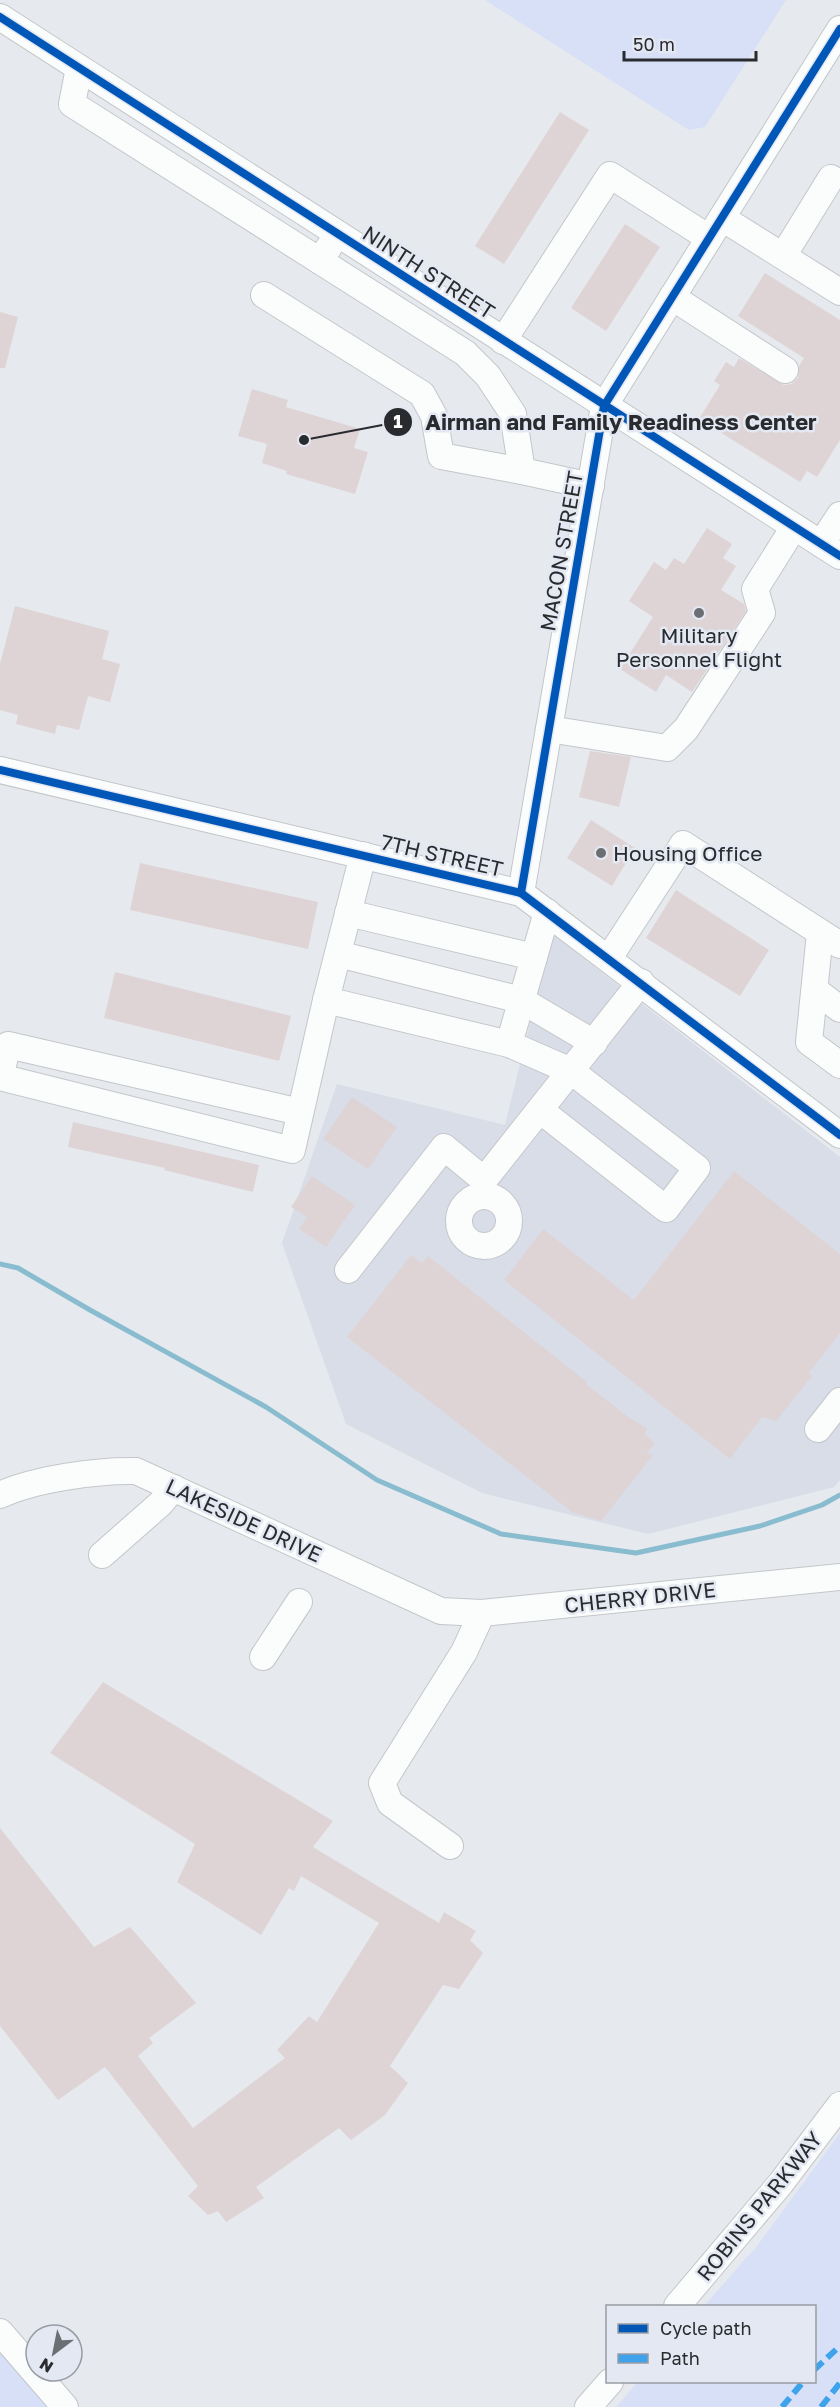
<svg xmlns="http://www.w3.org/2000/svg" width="840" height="2407" viewBox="0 0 840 2407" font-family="'Golos Text',sans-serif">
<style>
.built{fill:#d8dde8}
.green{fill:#d7e0f7}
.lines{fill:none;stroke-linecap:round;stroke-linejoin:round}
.stream{stroke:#8abccf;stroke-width:5}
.building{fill:#dfd4d5}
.minor-casing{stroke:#c4c6ca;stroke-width:28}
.minor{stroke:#fbfcfc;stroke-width:26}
.quiet{stroke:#3ea3eb;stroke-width:6;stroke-dasharray:12 6;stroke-linecap:butt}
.cycleway-casing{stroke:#e3e8f2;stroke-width:11}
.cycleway{stroke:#0057b8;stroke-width:8}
.poi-dot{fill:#6b6e72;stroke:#e3e8f2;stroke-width:2}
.labels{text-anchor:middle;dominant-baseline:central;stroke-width:5;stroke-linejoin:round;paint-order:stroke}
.street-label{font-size:21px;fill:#292b2f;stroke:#e3e8f2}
.poi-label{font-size:21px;fill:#292b2f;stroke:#e3e8f2}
.leader{fill:none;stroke:#292b2f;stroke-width:2}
.callout-dot{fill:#292b2f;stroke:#e3e8f2;stroke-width:2}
.mark-label{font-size:18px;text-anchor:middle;font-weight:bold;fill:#fff}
.callout-label{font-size:22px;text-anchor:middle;font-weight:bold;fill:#292b2f;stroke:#e3e8f2;stroke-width:5;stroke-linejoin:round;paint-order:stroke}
</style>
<rect width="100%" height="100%" fill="#e6e9ee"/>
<polygon class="built" points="552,934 840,1157 840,1480 834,1487 648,1534 482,1493 346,1424 282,1243 337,1084 505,1125"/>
<g class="green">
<polygon points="485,0 786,0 705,127 689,130"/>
<polygon points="840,2133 840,2407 616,2407 638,2382 814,2382 814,2306 704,2306 757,2246"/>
<polygon points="0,2336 53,2407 0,2407"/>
</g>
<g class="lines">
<polyline class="stream" points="0,1264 18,1268 90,1310 266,1407 377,1480 501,1534 636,1553 760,1526 822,1505 840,1495"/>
</g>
<g class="building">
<polygon points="560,112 589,130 504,264 475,246"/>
<polygon points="625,224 660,247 606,331 571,308"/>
<polygon points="765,273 840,320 840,440 817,477 807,471 800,482 699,419 720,385 714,381 726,362 734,367 739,358 784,385 791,384 798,378 799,366 804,358 738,316"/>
<polygon points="0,312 18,317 5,368 0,368"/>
<polygon points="252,389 288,400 286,407 360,429 354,448 368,452 355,494 286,474 287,471 262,463 267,444 238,436"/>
<polygon points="707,528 732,544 723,558 736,566 721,590 744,604 746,611 692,692 666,675 656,692 620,669 653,617 629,601 654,562 666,570 674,558 684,564"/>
<polygon points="15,606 109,631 102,659 120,664 110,702 88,696 79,730 57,725 55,734 16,724 18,715 0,710 0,664"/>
<polygon points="590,751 631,757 619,807 579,797"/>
<polygon points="591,820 635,848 612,886 567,858"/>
<polygon points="140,863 318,902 308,949 130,910"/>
<polygon points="676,890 769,950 740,996 646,938"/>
<polygon points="115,972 291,1016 279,1061 104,1018"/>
<polygon points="352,1097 397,1127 368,1169 323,1139"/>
<polygon points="73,1122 259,1165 253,1192 164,1170 165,1168 68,1147"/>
<polygon points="734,1171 840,1254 840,1333 809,1373 812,1376 776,1421 762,1417 730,1459 504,1280 543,1229 634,1300"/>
<polygon points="312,1176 355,1205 326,1247 299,1229 307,1217 291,1207"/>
<polygon points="411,1255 422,1263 428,1256 587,1382 586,1384 631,1419 647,1428 645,1435 655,1443 647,1453 653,1455 601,1521 572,1512 347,1337"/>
<polygon points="103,1682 333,1821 313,1847 439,1923 444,1912 476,1931 470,1940 483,1953 459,1989 443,1985 390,2066 408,2083 385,2115 351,2140 339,2128 256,2187 264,2198 226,2222 218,2211 208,2215 188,2196 198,2186 105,2067 58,2100 0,2026 0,1828 94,1947 130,1927 196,2003 149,2038 153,2043 138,2056 193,2128 285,2058 277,2050 309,2016 317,2022 379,1923 301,1876 294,1891 289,1888 261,1935 177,1882 195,1844 50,1753"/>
</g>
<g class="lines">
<g class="minor-casing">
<g id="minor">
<polyline points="0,17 840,556"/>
<polyline points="79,68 72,104 320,261 329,247"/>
<polyline points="722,218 840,292"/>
<polyline points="783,256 831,178"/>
<polyline points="320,261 465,353 488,376 513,414 522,471 591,486"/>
<polyline points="264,295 422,394 434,416 441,456 522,471"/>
<polyline points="672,297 785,370"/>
<polyline points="503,341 610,175 709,238"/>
<polyline points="821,544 840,515"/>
<polyline points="549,729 667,748 686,729 762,613 755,589 794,527"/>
<polyline points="0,770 521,893 840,1135"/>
<polyline points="363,855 326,1000 509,1044 571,1071 697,1168 666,1209 540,1110"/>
<polyline points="521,893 604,406 840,29"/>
<polyline points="348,913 534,957"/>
<polyline points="820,933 809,1042 840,1065"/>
<polyline points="338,954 521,1000 594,1043"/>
<polyline points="609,958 683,844 840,945"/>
<polyline points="815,990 840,1009"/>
<polyline points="509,1044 547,912"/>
<polyline points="300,1112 8,1045 0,1077 292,1150 326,1000"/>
<circle cx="484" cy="1221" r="25"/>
<polyline points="348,1270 444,1147 484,1180 641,982"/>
<polyline points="818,1429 840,1401"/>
<path d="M0 1495C34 1479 99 1470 136 1471L441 1611 482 1613"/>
<polyline points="102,1555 160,1504 174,1488"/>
<polyline points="263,1657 299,1602"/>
<polyline points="450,1846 390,1803 382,1783 464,1652 482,1613 840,1577"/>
<polyline points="677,2306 781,2183 840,2105"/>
<polyline points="0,2332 65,2407"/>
<polyline points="588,2407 610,2382"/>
</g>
</g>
<use href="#minor" class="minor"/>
<g class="quiet">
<polyline points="814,2370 840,2346"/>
<polyline points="782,2407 803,2382"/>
<polyline points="821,2407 840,2383"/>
</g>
<g class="cycleway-casing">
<g id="cycleway">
<polyline points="0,17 840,556"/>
<polyline points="0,770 521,893 840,1135"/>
<polyline points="521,893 604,406 840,29"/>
</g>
</g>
<use href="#cycleway" class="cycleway"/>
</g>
<g class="poi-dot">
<circle cx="699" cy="613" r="6"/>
<circle cx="601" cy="853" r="6"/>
</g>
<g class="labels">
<g class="street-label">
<text transform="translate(429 272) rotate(33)">NINTH STREET</text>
<text transform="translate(561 551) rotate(-80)">MACON STREET</text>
<text transform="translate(442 855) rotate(13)">7TH STREET</text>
<text transform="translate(244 1520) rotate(25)">LAKESIDE DRIVE</text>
<text transform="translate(640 1597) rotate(-6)">CHERRY DRIVE</text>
<text transform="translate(759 2206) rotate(-51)">ROBINS PARKWAY</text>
</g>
<g class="poi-label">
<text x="699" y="635">Military<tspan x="699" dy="24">Personnel Flight</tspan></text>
<text x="613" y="853" text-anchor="start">Housing Office</text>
</g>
</g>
<path class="leader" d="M304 440L398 422"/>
<g class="callout-dot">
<circle cx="304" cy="440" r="6"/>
<circle cx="398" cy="422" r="15"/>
</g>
<g class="mark-label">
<text x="398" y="428">1</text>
</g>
<g class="callout-label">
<text x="621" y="430">Airman and Family Readiness Center</text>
</g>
<rect x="606" y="2305" width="210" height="78" fill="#e3e8f2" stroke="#999ca4" stroke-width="1.5"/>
<rect x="618" y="2324" width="30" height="9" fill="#0057b8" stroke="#999ca4" stroke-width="1.5"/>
<text x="660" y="2335" font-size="18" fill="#292b2f">Cycle path</text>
<rect x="618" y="2354" width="30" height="9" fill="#3ea3eb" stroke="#999ca4" stroke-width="1.5"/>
<text x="660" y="2365" font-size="18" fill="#292b2f">Path</text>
<g transform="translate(54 2353) rotate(212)"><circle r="28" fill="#e3e8f2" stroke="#999ca4" stroke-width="1.5"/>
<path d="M0-4.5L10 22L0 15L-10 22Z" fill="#6b6e72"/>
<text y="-9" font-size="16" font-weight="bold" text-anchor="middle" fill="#292b2f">N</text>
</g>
<path d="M624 51v9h132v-9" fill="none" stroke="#292b2f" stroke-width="3"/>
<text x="633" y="51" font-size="18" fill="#292b2f" stroke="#e3e8f2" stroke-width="4.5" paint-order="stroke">50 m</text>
</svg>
